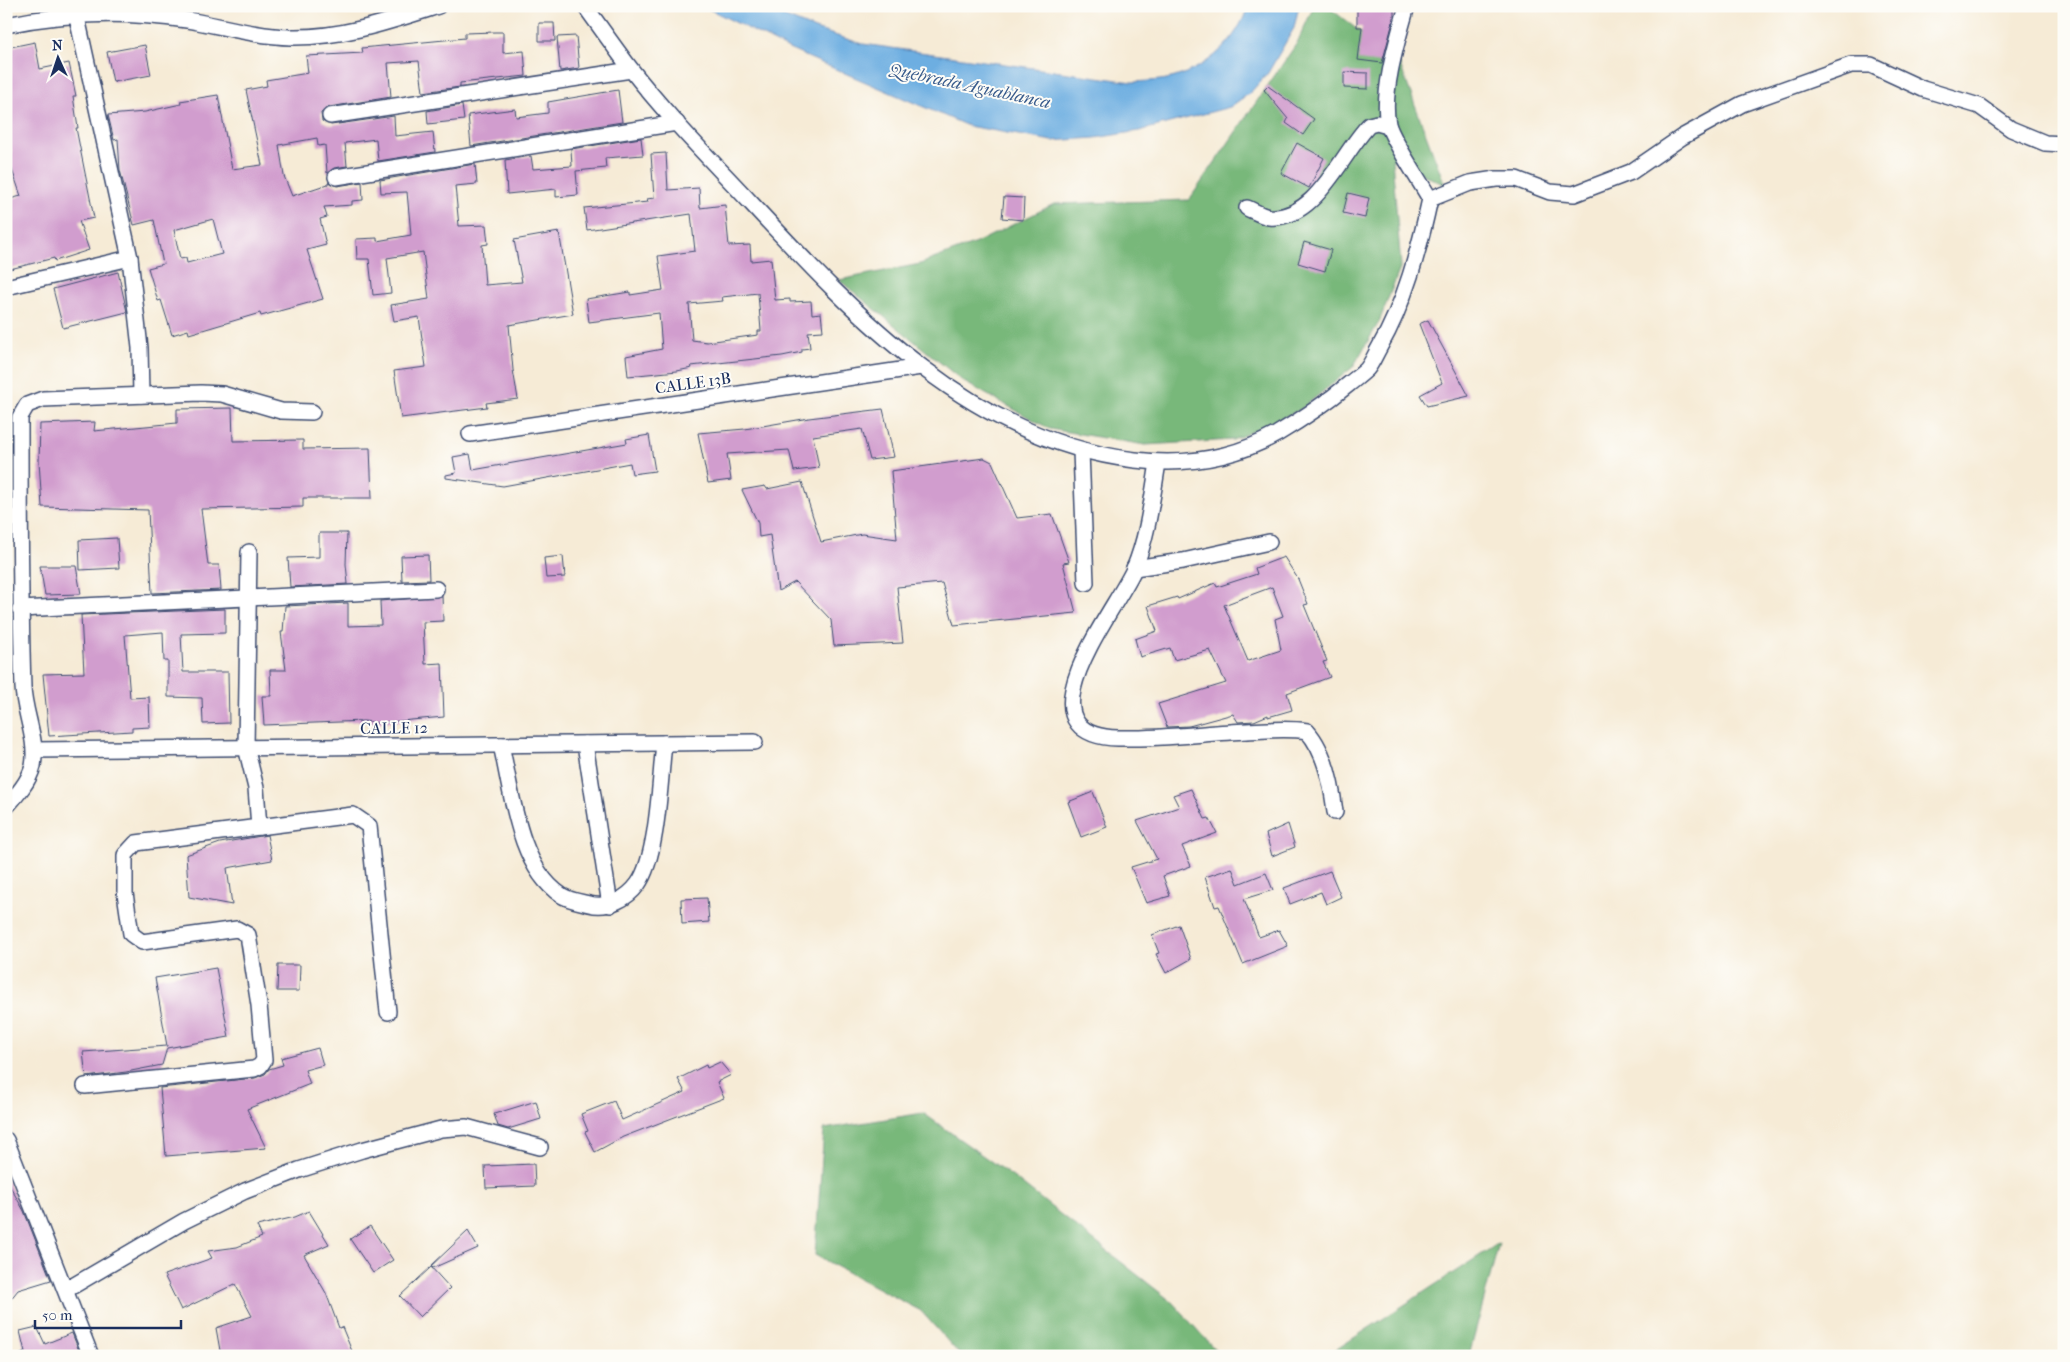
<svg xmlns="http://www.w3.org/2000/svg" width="2070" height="1362" viewBox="0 0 2070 1362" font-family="'IM FELL French Canon',serif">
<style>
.forest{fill:#78b87a;stroke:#4a746c}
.water{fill:#6daee1;stroke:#446ea0}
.building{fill:#d19dce;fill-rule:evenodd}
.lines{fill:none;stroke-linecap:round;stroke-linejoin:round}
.street-casing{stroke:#3c4b70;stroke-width:18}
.street{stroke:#fff;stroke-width:15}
.labels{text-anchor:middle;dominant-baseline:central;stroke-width:4;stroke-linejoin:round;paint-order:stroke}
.street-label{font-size:16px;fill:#1b2f5e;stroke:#fdfcf7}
.water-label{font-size:18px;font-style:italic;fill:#385b8c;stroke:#fdfcf7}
</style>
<rect width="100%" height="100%" fill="#fdfcf7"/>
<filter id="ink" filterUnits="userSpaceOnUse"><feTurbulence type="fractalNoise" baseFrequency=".02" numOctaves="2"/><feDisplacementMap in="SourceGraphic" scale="10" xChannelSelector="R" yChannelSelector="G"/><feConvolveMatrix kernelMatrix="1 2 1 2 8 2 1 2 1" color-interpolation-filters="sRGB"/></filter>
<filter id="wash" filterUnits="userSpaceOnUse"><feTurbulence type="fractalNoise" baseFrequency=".0096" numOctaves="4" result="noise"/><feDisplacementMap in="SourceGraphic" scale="20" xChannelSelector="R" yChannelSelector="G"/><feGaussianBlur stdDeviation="1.12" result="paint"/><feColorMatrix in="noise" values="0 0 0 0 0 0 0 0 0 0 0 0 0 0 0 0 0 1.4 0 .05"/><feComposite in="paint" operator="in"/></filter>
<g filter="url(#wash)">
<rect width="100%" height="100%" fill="#f6ebd6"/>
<g class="forest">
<polygon points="1314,6 1327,6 1399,62 1445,185 1392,159 1401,266 1379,322 1353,367 1300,410 1233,440 1145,445 1050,429 964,382 839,280 920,264 976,243 1054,204 1189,200 1297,43"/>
<polygon points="923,1113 1013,1177 1172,1302 1221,1356 961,1356 921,1311 815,1255 824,1129"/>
<polygon points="1499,1243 1469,1356 1326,1356"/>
</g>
<path class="water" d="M703 6H759L815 29 863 44 1132 82C1146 81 1162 81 1175 77 1209 66 1237 41 1248 6H1299L1294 28 1268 73 1250 93 1230 107 1139 131 1095 138 1052 141 968 126 791 50Z"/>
<g id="blocks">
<g class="building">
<polygon points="1363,6 1394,6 1394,18 1382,63 1358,60 1362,27 1357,27 1357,8 1363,8"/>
<polygon points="539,23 554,23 555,41 539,41"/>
<path d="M495 32H503V53L524 51 526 76 460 83V87L423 92 419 61 388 63 391 97 329 107 321 113 322 121 331 125 394 116 395 136 433 132 435 152 378 161 376 139 345 143 347 166 334 168 327 173 325 145 318 146 317 138 279 145 284 176 292 196 328 184V182L337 186 362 182 363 200 352 201V205L324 207 327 217 320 219 326 245 307 250 323 299 261 316 260 313 189 334 188 330 172 335 161 300 158 301 148 268 163 264 154 220 134 225 120 170 118 139 114 140 108 115 145 112 181 104 180 101 218 95 232 169 262 165 246 90 267 86 266 80 308 73 306 56 363 53 362 48 465 38V33ZM213 219 222 254 187 263 186 258 180 259 174 230Z"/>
<polygon points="576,36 579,68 560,71 557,37"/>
<polygon points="35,42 40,69 69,63 76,96 73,96 78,128 76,128 94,218 79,221 89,250 55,261 54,258 6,270 6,200 21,196 7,155 12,153 6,131 6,48"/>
<polygon points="145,45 151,75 113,82 107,52"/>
<polygon points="1344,72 1368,73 1368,89 1344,88"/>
<polygon points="1268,86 1314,119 1303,135 1286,123 1288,119 1264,90"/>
<polygon points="618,90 622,122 471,146 468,115 515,109 516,117 548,113 548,102"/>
<polygon points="462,105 464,120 428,124 427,111"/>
<polygon points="641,138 643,155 605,158 606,168 576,171 578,195 556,197 556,189 507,194 505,160 531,156 533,169 572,166 571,149"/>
<polygon points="1297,143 1324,158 1309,188 1281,173"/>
<path d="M666 153 668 190 699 188 700 208 725 205 729 246 750 245 751 261 771 259 775 300 790 299V302L811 301 812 314 821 313 823 331 808 332 810 348 802 349V352L782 356 691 366 692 368 677 371 628 376 626 356 662 349 659 313 589 322 586 299 630 292V295L663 290 658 256 695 251 691 214 587 230 584 208 648 202 647 199 654 198 651 154ZM758 293 761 331H758V335L707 342 692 340 689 304 723 301 722 297Z"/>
<polygon points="475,164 477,184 455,186 459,226 486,225 488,244 482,245 485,285 522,282 514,240 559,232 573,314 509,325 513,370 518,399 486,403 487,407 401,418 394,371 426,367 419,317 394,321 391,305 429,299 423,252 387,258 391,293 373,295 369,259 357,259 356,239 377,238 377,241 411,235 407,192 381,193 380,180"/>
<polygon points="1348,193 1369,198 1365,218 1343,213"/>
<polygon points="1004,197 1024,198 1023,220 1002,218"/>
<polygon points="1304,242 1331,250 1325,271 1298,263"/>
<polygon points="118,272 127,312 63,328 53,289"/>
<polygon points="1428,320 1469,396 1427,406 1420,395 1442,383 1419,324"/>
<polygon points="232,408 233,441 303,440 303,449 370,448 372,498 303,498 303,507 201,509 208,565 219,565 221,590 152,593 148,510 42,507 39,461 40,424 95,422 94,431 177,423 177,409"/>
<polygon points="883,409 894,457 870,460 862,429 813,436 819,468 794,471 789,450 727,454 731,480 708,483 698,433 745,429 809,418"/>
<polygon points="649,435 655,471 632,474 630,463 503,486 446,478 446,475 456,473 453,457 470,454 473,470 627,443 626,439"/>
<polygon points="984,458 992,462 1017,518 1052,514 1069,562 1063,563 1076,613 954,625 942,583 897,587 903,643 834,646 831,620 795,582 778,591 770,535 759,537 758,523 742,490 765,486 767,489 802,482 821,542 862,534 897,539 891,471"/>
<polygon points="319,533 347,533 346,564 348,584 290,587 288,558 319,557"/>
<polygon points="117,538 119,568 80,570 79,540"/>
<polygon points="428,555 429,580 402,581 401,556"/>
<polygon points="563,556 565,577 546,578 544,558"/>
<path d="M1284 557 1298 579 1308 604 1304 605 1327 661 1323 662 1330 677 1287 693 1292 710 1268 717V715L1254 721 1238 722 1233 714 1189 726 1167 727 1158 704 1226 683 1210 650 1174 660 1170 648 1140 657 1135 639 1157 631 1148 606 1177 597 1178 599 1215 583 1217 587 1257 574 1255 568ZM1272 587 1283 616 1275 619 1281 650 1248 661 1224 605Z"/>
<polygon points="40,566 76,566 81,594 45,595"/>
<polygon points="442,596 443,621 423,622 425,664 442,663 444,717 378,723 364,721 264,725 262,696 271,696 270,670 286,670 281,632 283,632 285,606 348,603 348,626 381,625 380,601"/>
<polygon points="225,609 225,633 181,634 183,672 228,672 229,723 203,724 202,698 168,697 168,661 164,661 163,632 125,635 130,698 149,697 150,727 132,728 132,731 49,736 43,674 84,673 81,615"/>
<polygon points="1191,789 1205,819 1209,818 1217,833 1182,846 1191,866 1163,876 1170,896 1146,903 1131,867 1157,859 1137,821 1179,807 1173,795"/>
<polygon points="1093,792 1107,827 1081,837 1068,802"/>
<polygon points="1288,824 1295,847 1272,856 1266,834"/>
<polygon points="267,835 272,860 227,868 232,905 189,897 186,855 220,843"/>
<polygon points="1232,868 1238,884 1266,873 1273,890 1244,899 1259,937 1279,930 1288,946 1243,964 1219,906 1215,907 1205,877"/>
<polygon points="1330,871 1341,897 1326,904 1321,892 1290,904 1284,888"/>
<polygon points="707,898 709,922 682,924 681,899"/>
<polygon points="1179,925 1191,959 1166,973 1156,954 1159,953 1152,935"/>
<polygon points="278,965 300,965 299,991 277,991"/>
<polygon points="216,968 229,1037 167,1048 162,1065 126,1072 86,1077 83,1052 167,1046 155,978"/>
<polygon points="318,1048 323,1065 305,1070 310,1084 247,1109 266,1148 166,1156 160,1088 255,1078 265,1074 269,1069 283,1065 281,1058"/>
<polygon points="720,1062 731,1075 717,1082 724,1098 623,1137 595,1152 585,1132 588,1131 581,1114 614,1101 622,1120 685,1092 678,1079 706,1065 707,1068"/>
<polygon points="536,1101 541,1119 508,1129 498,1126 494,1114"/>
<polygon points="534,1164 535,1186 486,1188 485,1166"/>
<polygon points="6,1179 24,1211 51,1280 18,1290 6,1305"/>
<polygon points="309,1211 329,1244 304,1255 326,1293 339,1328 342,1327 354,1356 221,1356 216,1328 252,1316 235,1284 181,1310 164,1275 212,1258 208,1251 237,1247 262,1237 257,1226 295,1217"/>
<polygon points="370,1226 393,1260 373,1273 350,1239"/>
<polygon points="468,1231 478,1248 433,1268 431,1266"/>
<polygon points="431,1267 450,1288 420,1317 400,1296"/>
<polygon points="37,1327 45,1344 72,1333 81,1356 17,1356 25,1352 20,1331"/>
</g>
</g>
</g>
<g filter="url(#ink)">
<use href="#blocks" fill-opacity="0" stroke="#3c4b70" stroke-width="1"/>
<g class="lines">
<g class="street-casing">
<g id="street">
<path d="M585 6C600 27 615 48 630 68 667 116 711 160 752 204 857 317 973 441 1135 460 1185 466 1232 459 1277 434 1304 418 1325 404 1349 384 1355 379 1362 374 1367 369 1372 363 1375 355 1379 348 1405 303 1419 250 1430 199 1420 181 1392 140 1388 124 1381 92 1398 38 1407 6"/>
<polyline points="76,13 130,258 140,348 141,395"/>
<path d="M6 25C67 12 125 11 187 20 222 26 255 36 291 37 342 38 391 21 438 6"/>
<polyline points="330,116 631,70"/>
<polyline points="336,177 677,123"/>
<polyline points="1430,199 1470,183 1496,179 1516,179 1550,192 1574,194 1631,172 1682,137 1742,104 1851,65 1871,65 1923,89 1979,106 2011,129 2045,143 2064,144"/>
<path d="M1247 208C1254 211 1262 216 1269 217 1316 221 1341 154 1369 125L1377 123 1388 126"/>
<polyline points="6,287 130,258"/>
<polyline points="470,434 921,367"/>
<polyline points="1081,451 1086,583"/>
<path d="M1158 463C1152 498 1148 536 1134 569 1116 610 1013 735 1118 738 1161 739 1205 733 1247 731 1267 730 1287 728 1307 731 1325 751 1332 786 1335 812"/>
<polyline points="1134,568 1183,561 1269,542"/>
<polyline points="20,609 436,589"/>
<polyline points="585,744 610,905"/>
<path d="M501 745C512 792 518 866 561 895 568 900 581 902 589 904 608 909 627 899 638 884 658 856 660 778 664 743"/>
<polyline points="35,750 755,742"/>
<path d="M6 807C16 796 29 782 33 766 38 740 24 713 23 687 20 597 20 507 20 417L27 405 43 399 201 393 222 394 281 411 312 412"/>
<polyline points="259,827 353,815 369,826 388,1012"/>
<polyline points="85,1086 254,1069 260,1066 264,1060 259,1005 248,935 237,929 142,942 131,934 125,893 125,855 136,843 259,827 256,788 246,747 249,552"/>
<polyline points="6,1140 91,1356"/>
<polyline points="66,1290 184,1221 245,1191 299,1170 362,1150 441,1129 466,1127 540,1147"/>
</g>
</g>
<use href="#street" class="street"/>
</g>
</g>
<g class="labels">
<g class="street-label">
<text transform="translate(693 383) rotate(-8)">CALLE 13B</text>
<text transform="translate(394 728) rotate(-1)">CALLE 12</text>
</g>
<g class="water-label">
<text transform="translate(970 86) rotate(12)">Quebrada Aguablanca</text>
</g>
</g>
<rect width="2070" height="1362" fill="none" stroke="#fdfcf7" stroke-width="25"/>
<g transform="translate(58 58) rotate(357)" stroke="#fdfcf7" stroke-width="4" paint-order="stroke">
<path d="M0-4L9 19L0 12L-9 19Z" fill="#1b2f5e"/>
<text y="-8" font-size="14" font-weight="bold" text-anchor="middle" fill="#1b2f5e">N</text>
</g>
<path d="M35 1320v8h146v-8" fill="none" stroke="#1b2f5e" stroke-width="2.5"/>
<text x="42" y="1320" font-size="15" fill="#1b2f5e" stroke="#fdfcf7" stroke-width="4" paint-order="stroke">50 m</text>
</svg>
